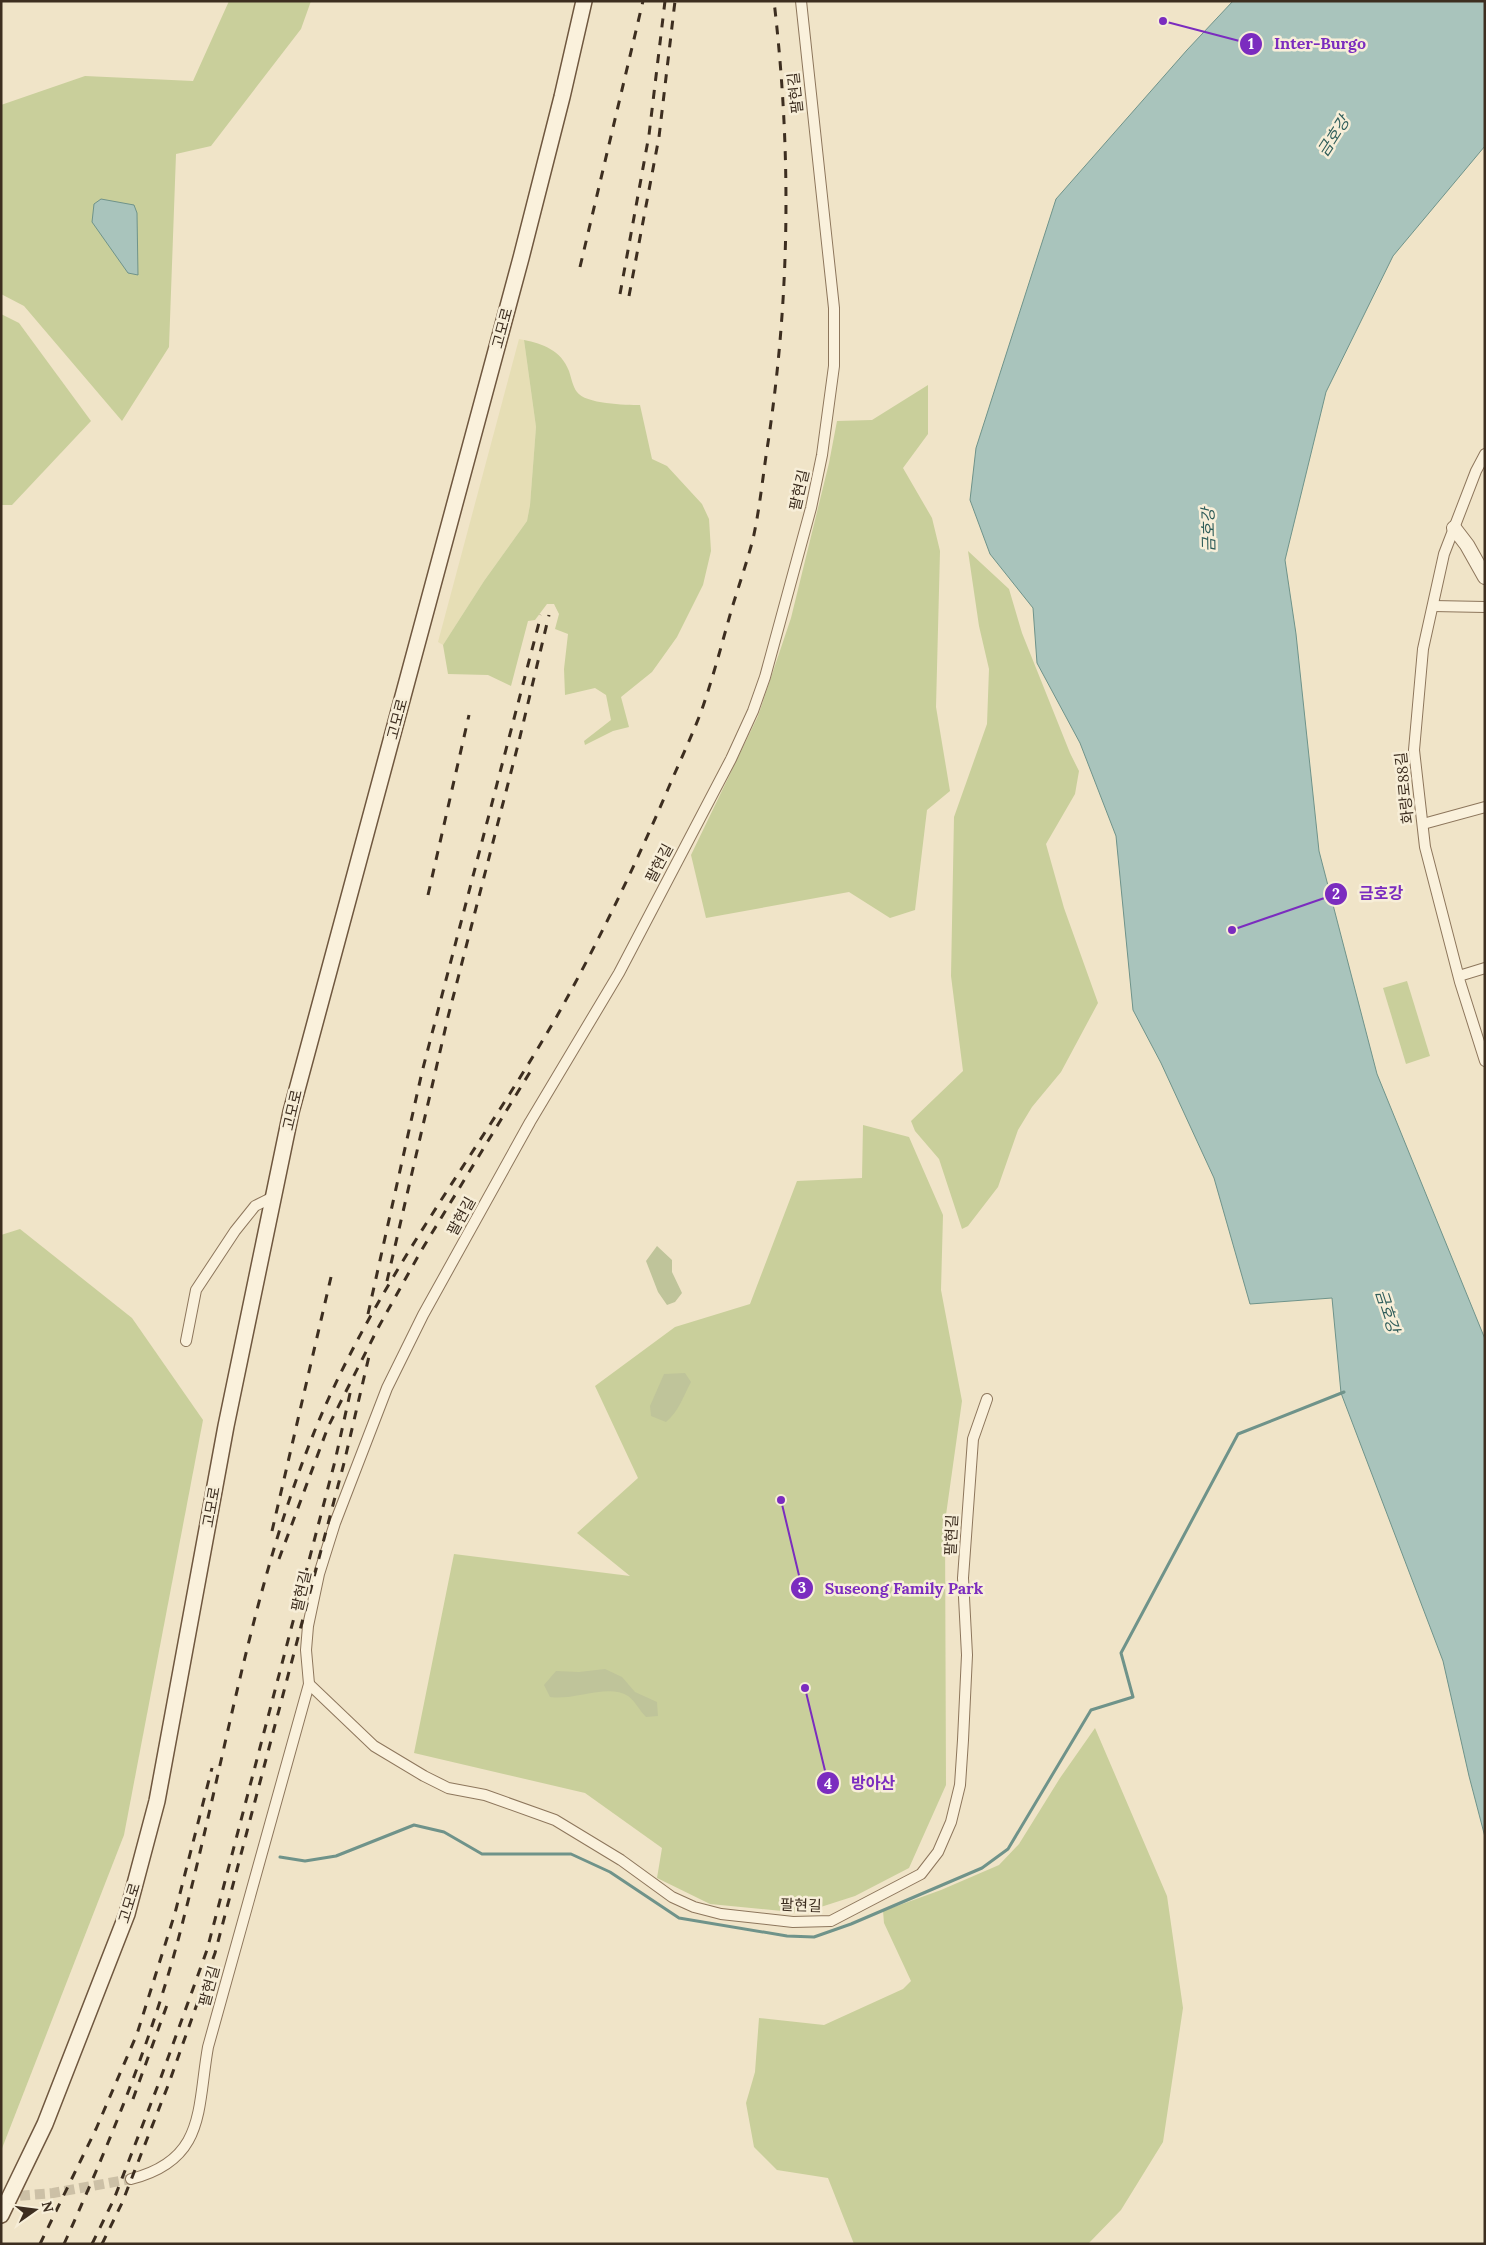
<svg xmlns="http://www.w3.org/2000/svg" width="1486" height="2245" viewBox="0 0 1486 2245" font-family="Lora,'Noto Sans KR',serif">
<style>
.farmland{fill:#e6deb5}
.green{fill:#c9cf9b}
.cemetery{fill:#bfc49a}
.water{fill:#a9c4bc;stroke:#6f938a}
.lines{fill:none;stroke-linecap:round;stroke-linejoin:round}
.stream{stroke:#6f938a;stroke-width:3}
.minor-tunnel{stroke:#ccc0a6;stroke-width:10;stroke-dasharray:10 5;stroke-linecap:butt}
.minor-casing{stroke:#8d765c;stroke-width:12}
.tertiary-casing{stroke:#8d765c;stroke-width:16}
.secondary-casing{stroke:#6f573f;stroke-width:18}
.minor{stroke:#faf1dc;stroke-width:10}
.tertiary{stroke:#faf1dc;stroke-width:14}
.secondary{stroke:#faf1dc;stroke-width:15}
.rail{stroke:#3d2e20;stroke-width:3;stroke-dasharray:9 9;stroke-linecap:butt}
.labels{text-anchor:middle;dominant-baseline:central;stroke-width:5;stroke-linejoin:round;paint-order:stroke}
.street-label{font-size:15px;fill:#3d2e20;stroke:#f7eed8}
.water-label{font-size:16px;font-style:italic;fill:#2f5d5a;stroke:#f7eed8}
.leader{fill:none;stroke:#7b2cbf;stroke-width:2}
.callout-dot{fill:#7b2cbf;stroke:#f7eed8;stroke-width:2}
.mark-label{font-size:15px;text-anchor:middle;font-weight:bold;fill:#fff}
.callout-label{font-size:16px;text-anchor:middle;font-weight:bold;fill:#7b2cbf;stroke:#f7eed8;stroke-width:5;stroke-linejoin:round;paint-order:stroke}
</style>
<rect width="100%" height="100%" fill="#f0e4c8"/>
<polygon class="farmland" points="519,339 524,340 536,427 530,505 527,521 484,581 443,645 438,642"/>
<g class="green">
<polygon points="229,1 311,1 301,29 211,146 176,154 169,347 122,421 24,306 1,294 1,105 85,76 193,81"/>
<polygon points="1,314 19,323 91,421 12,505 1,505"/>
<path d="M524 340C543 344 561 350 569 371 571 377 573 387 577 392 585 404 626 405 640 405L652 459 667 466 702 504 709 519 711 551 703 585 677 637 652 672 621 697 629 727 613 731 585 745 584 741 611 720 606 695 595 688 565 695 564 669 568 634 555 629 559 614 554 604H547L535 620 528 621 511 686 488 675 448 674 443 645 484 581 527 521 530 505 536 427Z"/>
<polygon points="928,385 928,434 903,468 932,518 940,551 936,707 950,791 927,810 915,910 890,918 849,892 706,918 691,855 758,716 791,618 829,463 837,421 872,420"/>
<polygon points="968,551 1009,589 1022,633 1070,753 1079,771 1075,794 1046,844 1064,908 1098,1003 1061,1072 1032,1107 1018,1130 998,1187 968,1226 962,1229 939,1159 915,1131 911,1121 963,1071 951,976 954,817 987,724 989,669 979,626"/>
<polygon points="1407,981 1430,1056 1406,1064 1383,988"/>
<polygon points="863,1125 909,1137 943,1215 941,1290 962,1401 945,1522 946,1785 909,1868 855,1896 802,1913 710,1904 657,1878 662,1848 585,1793 414,1753 454,1554 630,1576 577,1533 638,1478 595,1386 675,1327 750,1304 797,1181 862,1178"/>
<polygon points="20,1229 132,1318 203,1420 124,1835 1,2151 1,1235"/>
<polygon points="1095,1728 1167,1896 1183,2008 1163,2142 1121,2210 1088,2244 854,2244 828,2178 777,2170 754,2147 746,2103 755,2072 759,2018 824,2025 903,1989 911,1981 884,1923 883,1911 941,1890 999,1865 1019,1844 1060,1778"/>
</g>
<g class="cemetery">
<polygon points="657,1246 672,1260 672,1272 682,1293 675,1302 667,1305 658,1292 646,1261"/>
<path d="M685 1373 691 1382C683 1397 679 1411 666 1422L651 1416 650 1406 664 1374Z"/>
<path d="M605 1669 622 1677 635 1692 657 1702 658 1716 646 1717C640 1711 635 1701 628 1696 608 1683 574 1701 550 1697L544 1685 556 1671 579 1672Z"/>
</g>
<g class="water">
<polygon points="1233,1 1485,1 1485,146 1393,256 1326,392 1285,560 1296,634 1319,851 1377,1074 1485,1339 1485,1837 1469,1776 1443,1661 1341,1393 1332,1298 1250,1304 1214,1178 1161,1063 1133,1010 1116,836 1080,743 1037,663 1033,608 990,554 970,500 976,448 1056,199 1187,50"/>
<polygon points="101,199 134,205 137,213 138,275 128,273 92,222 94,204"/>
</g>
<g class="lines">
<polyline class="stream" points="280,1857 305,1861 336,1856 414,1825 444,1832 482,1854 571,1854 610,1872 679,1918 787,1936 814,1937 851,1924 982,1868 1008,1849 1091,1710 1133,1697 1121,1653 1238,1434 1344,1392"/>
<polyline class="minor-tunnel" points="5,2197 53,2193 131,2179"/>
<g class="minor-casing">
<g id="minor">
<polyline points="1485,454 1476,471 1444,554 1423,649 1414,750 1425,847 1460,982 1485,1061"/>
<polyline points="1433,606 1485,607"/>
<polyline points="1423,824 1485,807"/>
<polyline points="1459,976 1485,968"/>
<polyline points="186,1341 196,1290 235,1231 255,1206 273,1197"/>
<polyline points="309,1684 374,1746 424,1776 448,1788 485,1795 555,1820 621,1860 672,1897 694,1907 721,1914 793,1922 831,1921 921,1874 938,1852 951,1822 960,1785 963,1740 967,1655 963,1578 973,1439 987,1399"/>
<path d="M131 2179C206 2160 197 2109 208 2047L309 1684 306 1650 308 1626 319 1574 335 1523 387 1388 423 1315 530 1122 619 973 731 759 753 711 765 677 811 508 822 455 834 366V308L801 1"/>
</g>
</g>
<g class="tertiary-casing">
<polyline id="tertiary" points="1454,528 1467,545 1485,577"/>
</g>
<g class="secondary-casing">
<polyline id="secondary" points="1,2215 45,2124 127,1914 157,1801 226,1426 291,1112 521,258 562,97 584,1"/>
</g>
<use href="#minor" class="minor"/>
<use href="#tertiary" class="tertiary"/>
<use href="#secondary" class="secondary"/>
<g class="rail">
<polyline points="580,267 643,1"/>
<polyline points="620,294 649,135 665,1"/>
<polyline points="629,296 659,137 675,1"/>
<polyline points="428,895 469,715"/>
<polyline points="387,1281 448,1017 519,741 549,615"/>
<polyline points="368,1314 422,1072 541,615"/>
<polyline points="272,1531 331,1277"/>
<polyline points="279,1559 328,1427 378,1328 421,1251 530,1072"/>
<polyline points="133,2099 167,2005"/>
<polyline points="40,2244 96,2129 137,2034 175,1913 212,1768"/>
<path d="M64 2244C112 2138 156 2030 184 1917 226 1755 252 1586 315 1430 376 1281 477 1155 557 1016 598 943 635 866 668 789 679 763 691 738 701 712 713 678 722 643 732 608 739 585 747 562 753 539 759 512 762 484 766 456 790 303 792 156 774 1"/>
<polyline points="92,2244 114,2199 160,2080 207,1950 335,1461 351,1389"/>
<polyline points="102,2244 122,2203 169,2083 215,1953 344,1463 370,1352"/>
</g>
</g>
<g class="labels">
<g class="street-label">
<text transform="translate(795 93) rotate(-96)">팔현길</text>
<text transform="translate(502 328) rotate(-75)">고모로</text>
<text transform="translate(799 490) rotate(-77)">팔현길</text>
<text transform="translate(397 719) rotate(-75)">고모로</text>
<text transform="translate(1404 788) rotate(-96)">화랑로88길</text>
<text transform="translate(659 863) rotate(-62)">팔현길</text>
<text transform="translate(292 1110) rotate(-77)">고모로</text>
<text transform="translate(461 1216) rotate(-61)">팔현길</text>
<text transform="translate(211 1507) rotate(-80)">고모로</text>
<text transform="translate(951 1535) rotate(-87)">팔현길</text>
<text transform="translate(301 1591) rotate(-77)">팔현길</text>
<text transform="translate(129 1903) rotate(-73)">고모로</text>
<text transform="translate(801 1905) rotate(2)">팔현길</text>
<text transform="translate(209 1986) rotate(-75)">팔현길</text>
</g>
<g class="water-label">
<text transform="translate(1333 136) rotate(-57)">금호강</text>
<text transform="translate(1208 530) rotate(-91)">금호강</text>
<text transform="translate(1388 1311) rotate(72)">금호강</text>
</g>
</g>
<path class="leader" d="M1163 21L1251 44M1232 930L1336 894M781 1500L802 1588M805 1688L828 1783"/>
<g class="callout-dot">
<circle cx="1163" cy="21" r="5"/>
<circle cx="1232" cy="930" r="5"/>
<circle cx="781" cy="1500" r="5"/>
<circle cx="805" cy="1688" r="5"/>
<circle cx="1251" cy="44" r="12"/>
<circle cx="1336" cy="894" r="12"/>
<circle cx="802" cy="1588" r="12"/>
<circle cx="828" cy="1783" r="12"/>
</g>
<g class="mark-label">
<text x="1251" y="49">1</text>
<text x="1336" y="899">2</text>
<text x="802" y="1593">3</text>
<text x="828" y="1789">4</text>
</g>
<g class="callout-label">
<text x="1320" y="49">Inter-Burgo</text>
<text x="1381" y="899">금호강</text>
<text x="904" y="1594">Suseong Family Park</text>
<text x="873" y="1789">방아산</text>
</g>
<rect width="1486" height="2245" fill="none" stroke="#3d2e20" stroke-width="5"/>
<g transform="translate(35 2210) rotate(76)" stroke="#f7eed8" stroke-width="4" paint-order="stroke">
<path d="M0-4L9 19L0 12L-9 19Z" fill="#3d2e20"/>
<text y="-8" font-size="14" font-weight="bold" text-anchor="middle" fill="#3d2e20">N</text>
</g>
</svg>
